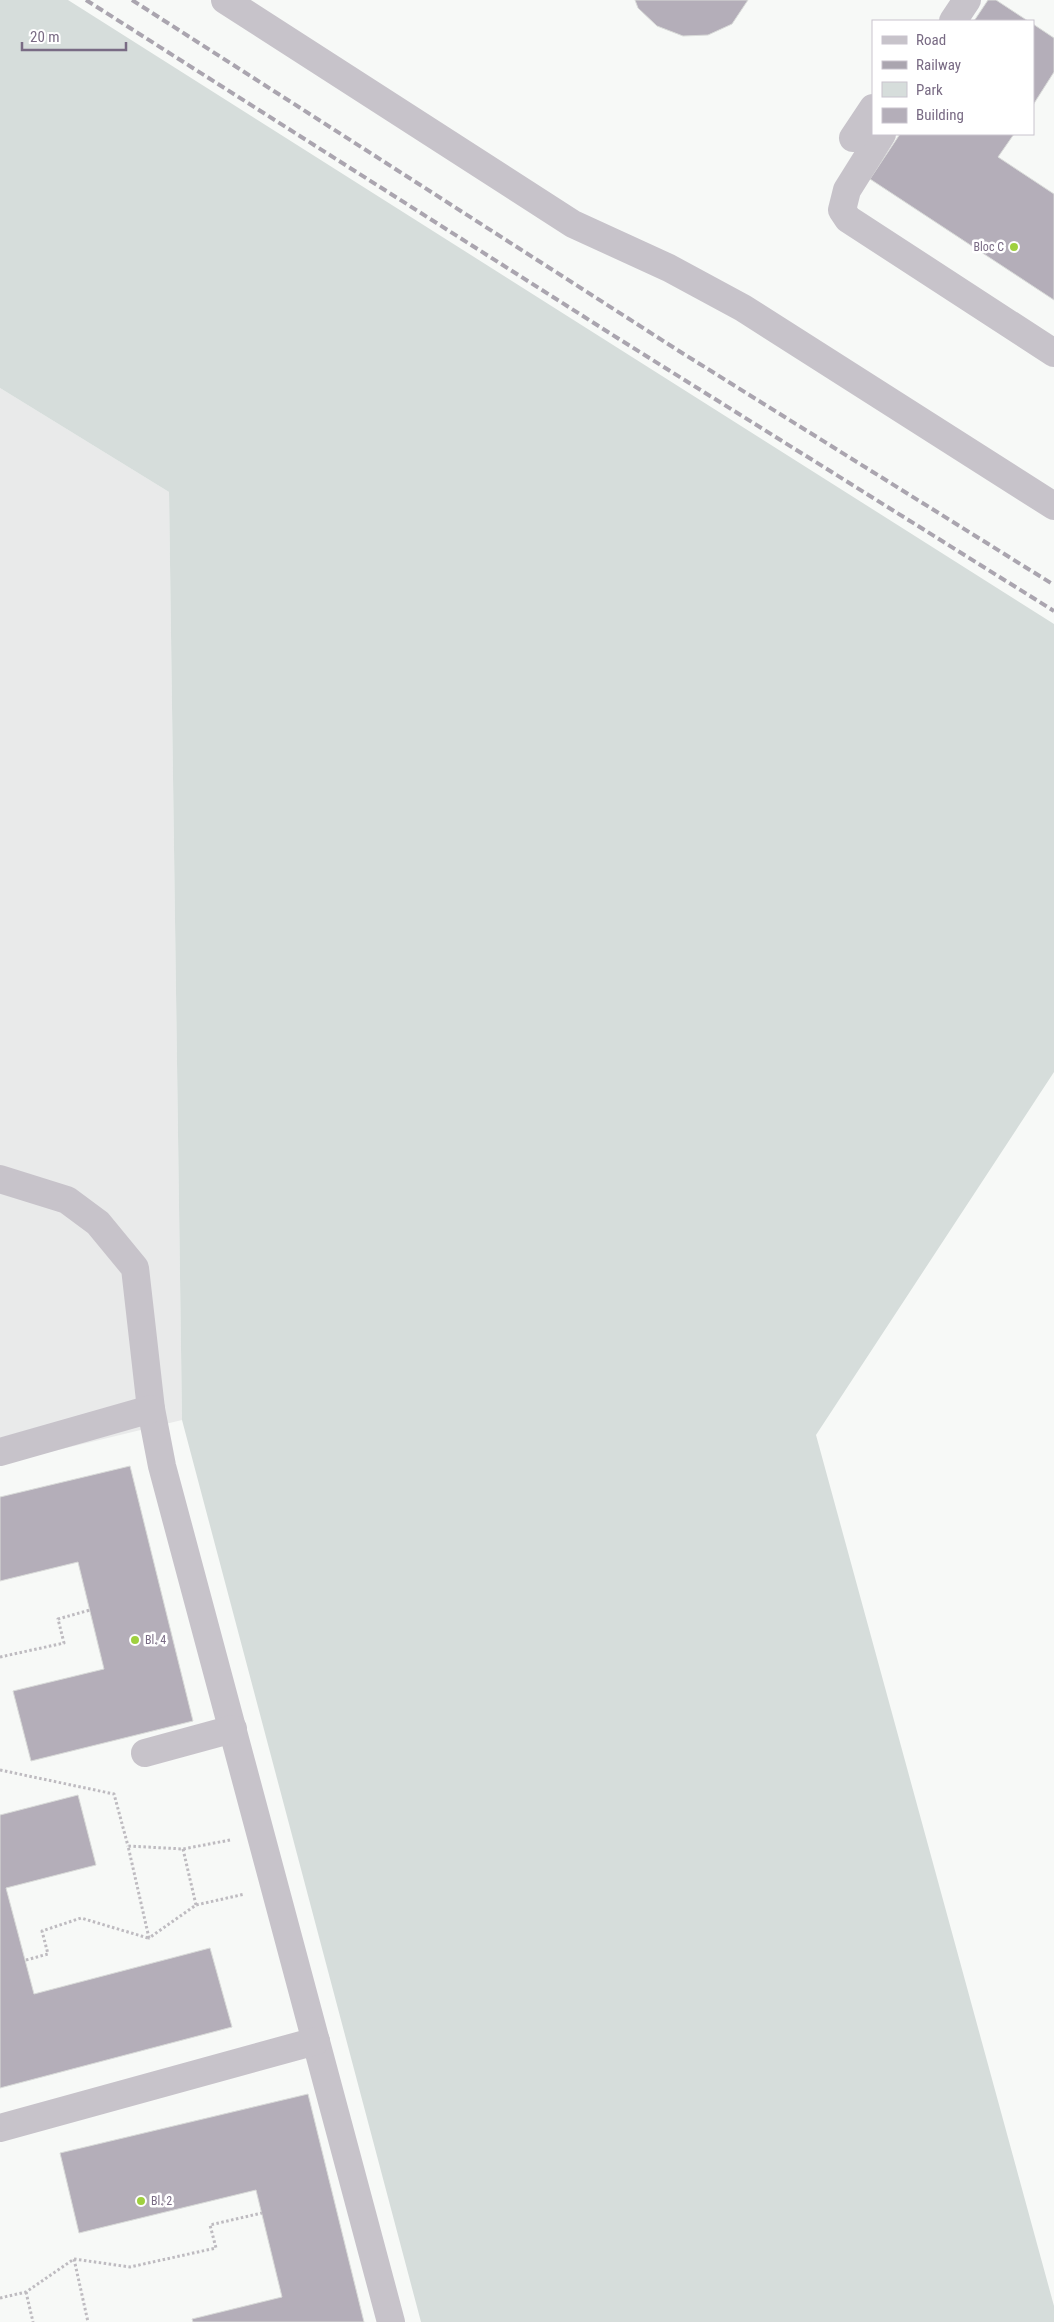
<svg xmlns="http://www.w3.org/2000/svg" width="1054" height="2322" viewBox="0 0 1054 2322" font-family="'Roboto Condensed',sans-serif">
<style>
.built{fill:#e9eaea}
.green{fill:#d6dddb}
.building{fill:#b4aeb9;stroke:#d9dbd9}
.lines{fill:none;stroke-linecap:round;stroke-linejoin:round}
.path{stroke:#bebbc0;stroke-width:3;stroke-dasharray:2.5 2.5;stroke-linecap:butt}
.minor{stroke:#c7c3ca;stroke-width:28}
.rail{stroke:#aaa5af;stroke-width:4;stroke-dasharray:8 4;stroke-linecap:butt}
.poi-dot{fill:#9fd03f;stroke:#fff;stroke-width:2}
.labels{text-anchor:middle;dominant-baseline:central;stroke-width:5;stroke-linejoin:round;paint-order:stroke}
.poi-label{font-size:12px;fill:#796b84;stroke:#fff;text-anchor:start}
</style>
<rect width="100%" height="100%" fill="#f7f9f7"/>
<polygon class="built" points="0,388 169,492 182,1420 0,1464"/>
<polygon class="green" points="0,0 68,0 1054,624 1054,1072 816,1435 1054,2306 1054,2322 421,2322 182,1420 169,492 0,388"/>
<g class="building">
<polygon points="635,0 748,0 732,24 708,35 683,36 657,26 638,8"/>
<polygon points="988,0 996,0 1028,21 974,21"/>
<polygon points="1033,24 1054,38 1054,72 1033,105"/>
<polygon points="900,134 1014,134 998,157 1054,194 1054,300 870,179"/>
<polygon points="130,1466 193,1721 31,1761 13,1691 104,1669 78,1562 0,1581 0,1497"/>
<polygon points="78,1795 96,1865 6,1888 34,1994 210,1948 232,2027 0,2088 0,1815"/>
<polygon points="308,2094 364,2322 193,2322 192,2319 282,2297 256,2190 79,2233 60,2153"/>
</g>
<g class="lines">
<g class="path">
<polyline points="0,1657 64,1643 58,1619 90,1610"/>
<polyline points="0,1770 114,1794 128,1846"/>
<polyline points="230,1840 183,1849 128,1846 149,1938 196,1905 245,1894"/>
<polyline points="183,1849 196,1905"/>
<polyline points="26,1960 48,1954 42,1931 81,1918 148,1938"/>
<polyline points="74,2259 130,2267 216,2248 210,2225 262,2213"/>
<polyline points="26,2292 33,2322"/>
<polyline points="0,2298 26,2292 74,2259 88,2322"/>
</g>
<g class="minor">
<polyline points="225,0 573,224 669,268 743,308 1054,506"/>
<polyline points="953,21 967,0"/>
<polyline points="882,134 847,190 842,210 848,219 1054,353"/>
<polyline points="853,138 873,108"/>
<polyline points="0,1179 67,1200 98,1223 135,1268 151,1409 162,1466 391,2322"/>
<polyline points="0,1452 151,1409"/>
<polyline points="145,1753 233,1729"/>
<polyline points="0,2128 316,2041"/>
</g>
<g class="rail">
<polyline points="86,0 619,339 1054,611"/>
<polyline points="132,0 679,351 1054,585"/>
</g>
</g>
<g class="poi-dot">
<circle cx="1014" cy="247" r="5"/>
<circle cx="135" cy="1640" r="5"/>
<circle cx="141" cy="2201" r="5"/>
</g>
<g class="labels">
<g class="poi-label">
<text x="1004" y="247" text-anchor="end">Bloc C</text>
<text x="145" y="1640">Bl. 4</text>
<text x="151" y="2201">Bl. 2</text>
</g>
</g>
<rect x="872" y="20" width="162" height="115" fill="#ffffff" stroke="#c9c4ce"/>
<rect x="882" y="36" width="25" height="8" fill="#c7c3ca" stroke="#c9c4ce"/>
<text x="916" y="45" font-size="15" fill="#796b84">Road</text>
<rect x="882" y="61" width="25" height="8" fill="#aaa5af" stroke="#c9c4ce"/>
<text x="916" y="70" font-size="15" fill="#796b84">Railway</text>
<rect x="882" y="82" width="25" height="15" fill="#d6dddb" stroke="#c9c4ce"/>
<text x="916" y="95" font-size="15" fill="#796b84">Park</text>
<rect x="882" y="108" width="25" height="15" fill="#b4aeb9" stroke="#c9c4ce"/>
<text x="916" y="120" font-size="15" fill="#796b84">Building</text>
<path d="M22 42v8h104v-8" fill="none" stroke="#796b84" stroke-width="2.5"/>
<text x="30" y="42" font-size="15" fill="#796b84" stroke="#ffffff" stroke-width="4" paint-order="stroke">20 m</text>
</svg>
